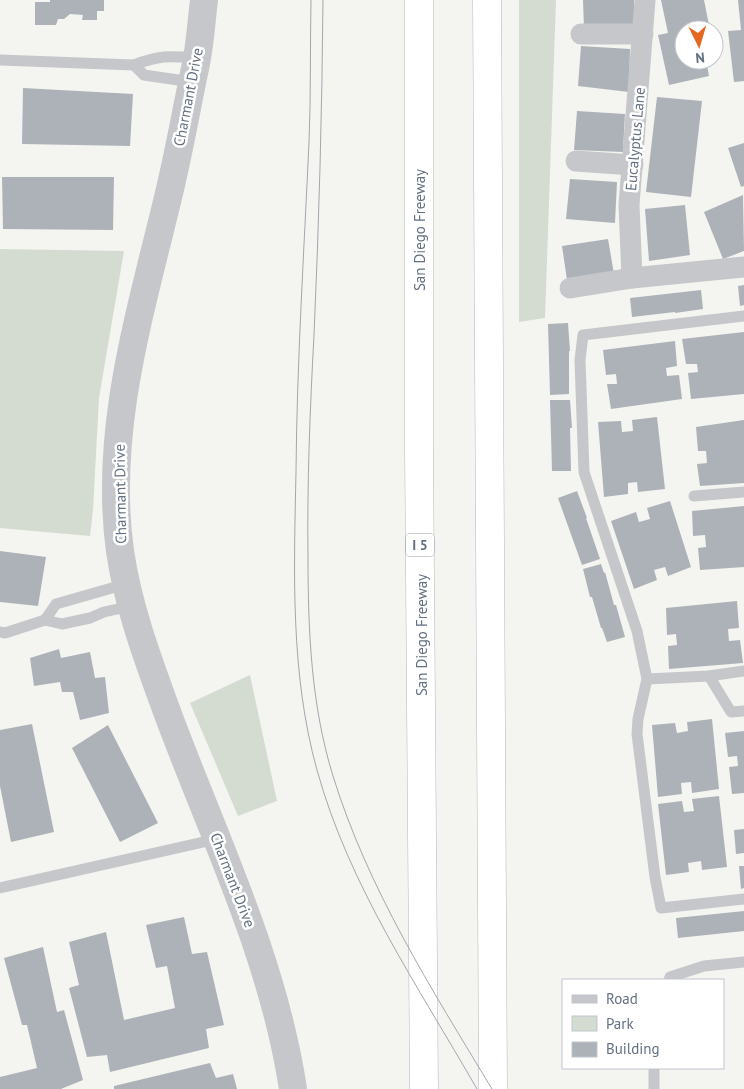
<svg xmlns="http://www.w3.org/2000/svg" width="744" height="1089" viewBox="0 0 744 1089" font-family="'PT Sans',sans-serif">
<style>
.green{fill:#d4dcd2}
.building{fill:#adb2b9}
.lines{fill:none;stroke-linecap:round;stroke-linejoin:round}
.motorway-casing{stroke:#b5b7bb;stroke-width:29}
.service{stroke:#c5c7cb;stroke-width:11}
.minor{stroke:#c5c7cb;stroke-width:21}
.tertiary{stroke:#c5c7cb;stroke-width:28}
.motorway{stroke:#fff;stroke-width:28}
.tram{stroke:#a2a7ae;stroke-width:1}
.labels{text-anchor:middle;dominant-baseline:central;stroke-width:5;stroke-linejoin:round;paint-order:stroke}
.shield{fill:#fff;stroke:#929ba8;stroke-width:1}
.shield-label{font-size:14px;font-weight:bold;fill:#637082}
.street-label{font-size:15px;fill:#637082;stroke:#fff}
</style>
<rect width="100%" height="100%" fill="#f4f5f0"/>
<g class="green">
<polygon points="519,0 556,0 545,318 519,322"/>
<polygon points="0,249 124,251 99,398 93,510 90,536 0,528"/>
<polygon points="250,675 277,801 238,816 190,703"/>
</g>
<g class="building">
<polygon points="50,0 104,0 104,11 97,11 97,20 82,20 83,15 70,14 64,19 58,19 56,25 35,25 35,2 50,2"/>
<polygon points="583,0 634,0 634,28 584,29"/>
<polygon points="661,0 704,0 709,25 698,27 699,30 684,30 684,60 706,60 709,76 669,85 658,35 668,33"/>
<polygon points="738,0 744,0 744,81 734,82 728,31 741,30"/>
<polygon points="581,46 630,49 629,92 578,86"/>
<polygon points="23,88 133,94 130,146 22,144"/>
<polygon points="657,97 702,101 691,197 646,192"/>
<polygon points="577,111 625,114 623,152 574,150"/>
<polygon points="744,143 744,186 741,187 728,148"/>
<polygon points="2,177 114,177 113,230 3,229"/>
<polygon points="570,179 617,182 615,223 566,219"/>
<polygon points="743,195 744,251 723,259 704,212"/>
<polygon points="685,205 690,255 649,261 645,209"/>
<polygon points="608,239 614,274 567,280 562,246"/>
<polygon points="744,285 744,305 740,306 738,286"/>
<polygon points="701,290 703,309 675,313 675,312 632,317 630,298"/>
<polygon points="568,323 570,351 569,351 569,394 550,395 548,324"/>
<polygon points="744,332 744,394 691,399 688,373 698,372 697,364 686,364 682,339"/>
<polygon points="675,341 677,366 666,368 667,376 679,375 682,399 611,409 607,384 617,384 616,374 606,375 603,350"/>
<polygon points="550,400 570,400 572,428 570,428 571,471 552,471"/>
<polygon points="657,417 665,489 638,492 637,482 628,483 628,494 604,497 598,422 621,421 622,432 633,431 632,420"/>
<polygon points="744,420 744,483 700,486 697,464 707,463 706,451 698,451 696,427"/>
<polygon points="577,491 587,518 586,518 600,559 582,565 558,498"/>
<polygon points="670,501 691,567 668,576 665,567 654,570 657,580 634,589 611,521 636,512 639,522 650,519 647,508"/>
<polygon points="744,506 744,567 700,570 698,548 706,547 705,535 693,536 692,511"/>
<polygon points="0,551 46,557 38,606 0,602"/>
<polygon points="601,564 604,573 605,572 614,605 616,605 625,637 607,642 602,628 601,628 592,597 590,597 583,569"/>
<polygon points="737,601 739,628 728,629 729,641 740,640 743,663 669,669 668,646 677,645 676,634 667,635 666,608"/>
<polygon points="59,649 61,658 90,652 95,678 105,677 109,713 80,720 73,692 62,692 60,682 34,686 30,658"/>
<polygon points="712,719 719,789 692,793 691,782 681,783 682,794 658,797 652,725 675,723 677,733 688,731 687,722"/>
<polygon points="32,724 54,832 11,842 0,786 0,730"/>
<polygon points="108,725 158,823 120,842 72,748"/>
<polygon points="744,731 744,793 732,794 729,767 738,766 737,756 728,757 725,733"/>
<polygon points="719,796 727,867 702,870 701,861 688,863 689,872 666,875 658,804 682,801 684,812 694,811 692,799"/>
<polygon points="744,829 744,853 736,854 734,830"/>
<polygon points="739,866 744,866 744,888 741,889"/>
<polygon points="744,911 744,931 678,938 676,918"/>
<polygon points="184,917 192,954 207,952 224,1025 206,1029 209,1048 110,1072 107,1055 87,1057 69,988 79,985 69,942 106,932 124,1020 175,1008 167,966 156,968 146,925"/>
<polygon points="43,947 57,1012 64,1010 83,1080 61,1089 0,1089 0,1077 37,1068 27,1025 22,1025 4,958"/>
<polygon points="210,1063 216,1078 233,1074 237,1089 114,1089 114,1086"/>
</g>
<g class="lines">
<g class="motorway-casing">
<g id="motorway">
<polyline points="419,0 419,450 424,1089"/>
<polyline points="487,0 493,1089"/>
</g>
</g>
<g class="service">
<polyline points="0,60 134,65"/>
<path d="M192 82 144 75 134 65C160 55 169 56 196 58"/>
<polyline points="744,316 583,335 580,360 584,472 637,631 647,679 638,719 637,734 655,877 661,908 744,899"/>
<polyline points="694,496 744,492"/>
<polyline points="45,620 56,604 126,584"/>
<polyline points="0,632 5,633 45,620 62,624 90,618 104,612 131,606"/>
<polyline points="709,676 731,712 744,711"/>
<polyline points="647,679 709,676 744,671"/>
<polyline points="0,888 217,839"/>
<polyline points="669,980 670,977 704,966 744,962"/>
<polyline points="654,1089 654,1068"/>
</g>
<g class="minor">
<polyline points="645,0 629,205 632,278 744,267"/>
<polyline points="581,34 643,34"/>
<polyline points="576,161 633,165"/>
<polyline points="570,288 632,278"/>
</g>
<path class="tertiary" d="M204 0C201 24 200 49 194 73 186 112 179 151 170 189 142 308 103 428 120 551 128 606 147 657 166 709 212 834 273 956 293 1089"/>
<use href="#motorway" class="motorway"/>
<g class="tram">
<path d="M311 0C310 47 311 95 309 142 304 252 297 361 296 471 294 571 290 673 317 770 349 886 418 986 477 1089"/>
<path d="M323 0C322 112 319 223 314 335 310 409 307 483 308 557 308 630 311 705 333 776 368 889 431 988 492 1089"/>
</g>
</g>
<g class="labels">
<rect class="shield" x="406" y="533.5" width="28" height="23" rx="4"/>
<g class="shield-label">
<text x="420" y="545">I 5</text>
</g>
<g class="street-label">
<text transform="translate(188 97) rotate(-79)">Charmant Drive</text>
<text transform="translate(635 139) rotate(-85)">Eucalyptus Lane</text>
<text transform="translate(419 230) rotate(-90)">San Diego Freeway</text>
<text transform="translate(120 494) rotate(-91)">Charmant Drive</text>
<text transform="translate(421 635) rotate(-90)">San Diego Freeway</text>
<text transform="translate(233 880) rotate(69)">Charmant Drive</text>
</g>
</g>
<rect x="562" y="979" width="162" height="90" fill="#ffffff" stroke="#c1c6cd"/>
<rect x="572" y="995" width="25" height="8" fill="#c5c7cb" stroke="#c1c6cd"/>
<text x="606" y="1004" font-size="15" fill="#637082">Road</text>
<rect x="572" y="1016" width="25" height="15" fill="#d4dcd2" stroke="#c1c6cd"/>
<text x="606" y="1029" font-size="15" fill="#637082">Park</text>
<rect x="572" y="1042" width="25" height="15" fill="#adb2b9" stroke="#c1c6cd"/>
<text x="606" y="1054" font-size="15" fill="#637082">Building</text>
<g transform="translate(699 45) rotate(175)"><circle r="24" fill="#ffffff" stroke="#c1c6cd"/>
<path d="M0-4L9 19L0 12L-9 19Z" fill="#e6671f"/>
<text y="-8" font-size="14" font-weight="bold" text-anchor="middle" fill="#637082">N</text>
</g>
</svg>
